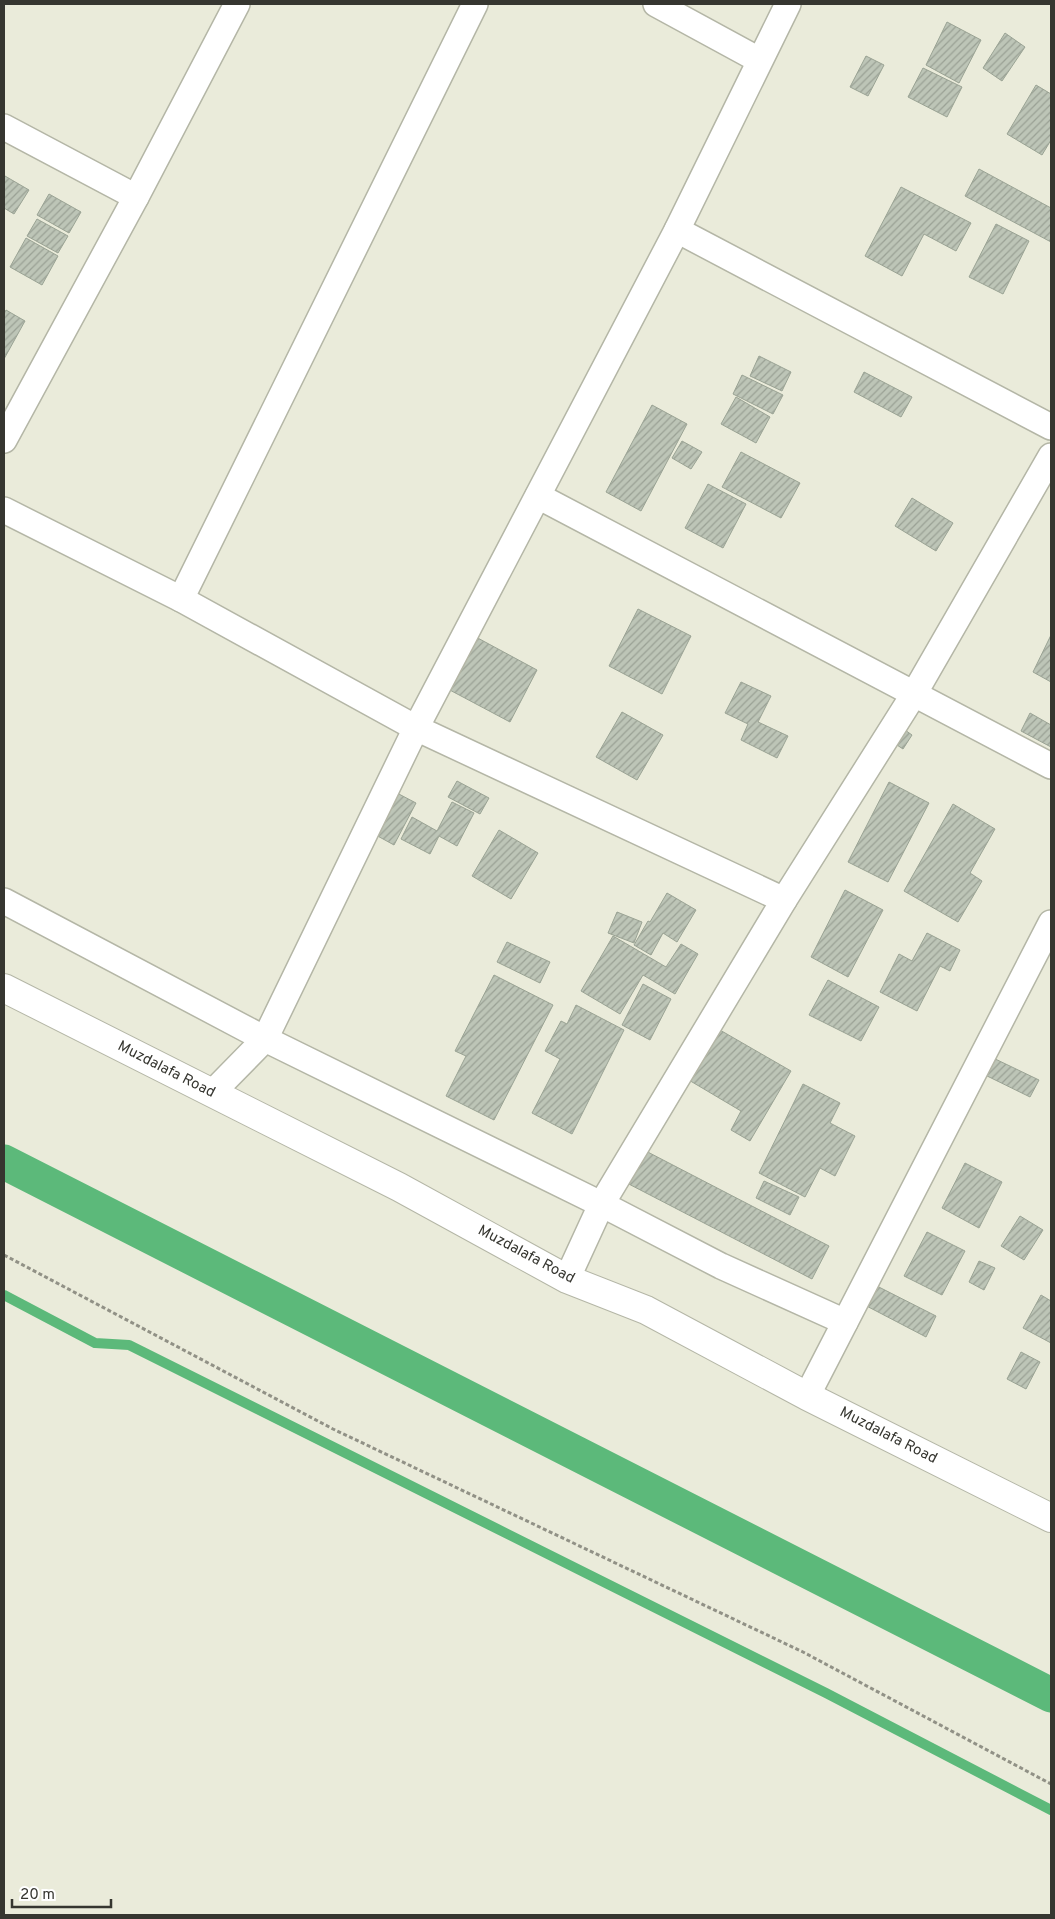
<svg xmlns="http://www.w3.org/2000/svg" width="1055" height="1919" viewBox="0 0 1055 1919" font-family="Overpass,sans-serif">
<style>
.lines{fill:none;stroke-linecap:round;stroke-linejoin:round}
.stream{stroke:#5cb97a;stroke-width:10}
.canal{stroke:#5cb97a;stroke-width:35}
.building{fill:url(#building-hatch);stroke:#9aa394}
.street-casing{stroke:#b4b6a6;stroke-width:28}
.secondary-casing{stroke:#b4b6a6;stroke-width:30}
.path{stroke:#919186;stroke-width:3;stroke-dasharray:4 2.5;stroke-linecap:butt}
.street{stroke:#fff;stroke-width:25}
.secondary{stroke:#fff;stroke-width:28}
.labels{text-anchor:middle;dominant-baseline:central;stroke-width:5;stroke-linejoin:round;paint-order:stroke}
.street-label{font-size:15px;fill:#363630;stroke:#fff}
</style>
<defs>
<pattern id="building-hatch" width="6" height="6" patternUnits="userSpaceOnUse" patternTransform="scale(1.25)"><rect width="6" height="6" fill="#bdc5b7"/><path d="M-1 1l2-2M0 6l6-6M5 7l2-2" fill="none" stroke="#9aa195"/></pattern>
</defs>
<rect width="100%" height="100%" fill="#eaebda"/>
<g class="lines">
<polyline class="stream" points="4,1295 95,1343 129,1345 826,1693 1051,1810"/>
<polyline class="canal" points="4,1162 1051,1695"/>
</g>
<g class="building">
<polygon points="947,22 981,40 959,83 926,65"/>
<polygon points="1005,33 1025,47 1002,81 983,68"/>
<polygon points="866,56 884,65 868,96 850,87"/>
<polygon points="923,68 962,87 947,117 908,97"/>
<polygon points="1036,85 1051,94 1051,140 1042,155 1007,134"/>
<polygon points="979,169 1051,208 1051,242 965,196"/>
<polygon points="5,176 29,190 14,214 4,208 4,179"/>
<polygon points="901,187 971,223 956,251 924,234 902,276 865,256"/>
<polygon points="49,194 81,212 69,233 37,215"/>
<polygon points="37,219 68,236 58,253 27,236"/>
<polygon points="996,224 1029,241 1003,294 969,277"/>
<polygon points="26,238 58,256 42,285 10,267"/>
<polygon points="6,310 25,321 4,359 4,314"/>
<polygon points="759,356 791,372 782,391 750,376"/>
<polygon points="864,372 912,397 901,417 854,392"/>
<polygon points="742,375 783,395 773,414 733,394"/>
<polygon points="736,397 770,417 756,443 721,424"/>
<polygon points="652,405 687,424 641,511 606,492"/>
<polygon points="682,441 702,452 691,469 672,458"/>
<polygon points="741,452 800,483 781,518 722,487"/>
<polygon points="708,484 746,504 723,548 685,528"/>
<polygon points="912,498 953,523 936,551 895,526"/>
<polygon points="638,609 691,636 662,694 609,666"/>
<polygon points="1051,635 1051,682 1033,672"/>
<polygon points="474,636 537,670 510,722 446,688"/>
<polygon points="741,682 771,696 758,722 788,736 777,758 741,740 748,724 725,713"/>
<polygon points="622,712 663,735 637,780 596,757"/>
<polygon points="1030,713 1051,725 1051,747 1021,731"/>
<polygon points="895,723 912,735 903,749 885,737"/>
<polygon points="457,781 489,798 480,814 448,797"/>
<polygon points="889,782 929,803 888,882 848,862"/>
<polygon points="395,792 416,803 394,845 374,834"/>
<polygon points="452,802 474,813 457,846 439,836 430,854 401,839 412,817 437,831"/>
<polygon points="953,804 995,829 970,873 982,881 958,922 904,891"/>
<polygon points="499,830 538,853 511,899 472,876"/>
<polygon points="845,890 883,910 848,977 811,957"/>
<polygon points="667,893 696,910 677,942 663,933 651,955 634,945 648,921 650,922"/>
<polygon points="617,912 642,922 634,943 608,933"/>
<polygon points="927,933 960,950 950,971 940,966 917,1011 880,992 899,954 912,961"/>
<polygon points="613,936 666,967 681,944 698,954 675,994 643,975 620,1014 581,991"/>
<polygon points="507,942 550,962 540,983 497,962"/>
<polygon points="494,975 553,1005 494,1120 446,1096 466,1056 455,1051"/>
<polygon points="828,980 879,1007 861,1041 809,1015"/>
<polygon points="643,984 671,999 650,1040 622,1025"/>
<polygon points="576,1005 624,1030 572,1134 532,1113 560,1059 545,1051 561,1021 567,1024"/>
<polygon points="713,1026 791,1071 750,1141 731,1130 741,1111 682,1076"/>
<polygon points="989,1056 1039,1080 1030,1097 981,1073"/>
<polygon points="803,1084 840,1103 830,1123 855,1136 835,1176 820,1168 805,1197 759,1173"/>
<polygon points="640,1148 829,1246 812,1279 623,1181"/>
<polygon points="965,1163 1002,1182 979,1228 942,1208"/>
<polygon points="764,1181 799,1197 790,1215 756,1198"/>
<polygon points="1020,1216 1043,1230 1024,1260 1001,1246"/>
<polygon points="927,1232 965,1251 942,1295 904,1276"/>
<polygon points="979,1261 995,1268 984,1290 969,1282"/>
<polygon points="867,1281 936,1316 926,1337 857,1301"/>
<polygon points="1041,1295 1051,1301 1051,1343 1023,1328"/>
<polygon points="1021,1352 1040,1362 1026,1389 1007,1379"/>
</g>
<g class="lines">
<g class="street-casing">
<g id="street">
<polyline points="656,4 759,60"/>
<polyline points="4,127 136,197"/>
<polyline points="677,230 1051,427"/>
<polyline points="4,440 136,197 237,4"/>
<polyline points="538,496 1051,766"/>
<polyline points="4,510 181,599 416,728 784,900"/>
<polyline points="181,599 475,4"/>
<polyline points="4,901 265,1039 615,1211 721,1266 845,1322"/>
<polyline points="212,1093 265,1039 416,728 677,230 788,4"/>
<polyline points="567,1279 601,1205 784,900 914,694 1051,456"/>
<polyline points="807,1396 1051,923"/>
</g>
</g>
<g class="secondary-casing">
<polyline id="secondary" points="4,988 399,1187 567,1279 646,1310 807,1396 1051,1518"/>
</g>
<polyline class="path" points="4,1255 333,1429 803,1652 1051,1784"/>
<use href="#street" class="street"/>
<use href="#secondary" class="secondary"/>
</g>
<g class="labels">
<g class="street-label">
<text transform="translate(166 1070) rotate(27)">Muzdalafa Road</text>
<text transform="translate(526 1255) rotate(28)">Muzdalafa Road</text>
<text transform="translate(888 1436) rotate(27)">Muzdalafa Road</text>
</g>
</g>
<rect width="1055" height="1919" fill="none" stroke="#363630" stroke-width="10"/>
<path d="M12 1899v8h99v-8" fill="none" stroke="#363630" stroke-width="2.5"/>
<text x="20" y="1899" font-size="15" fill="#363630" stroke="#ffffff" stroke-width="4" paint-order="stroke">20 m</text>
</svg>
